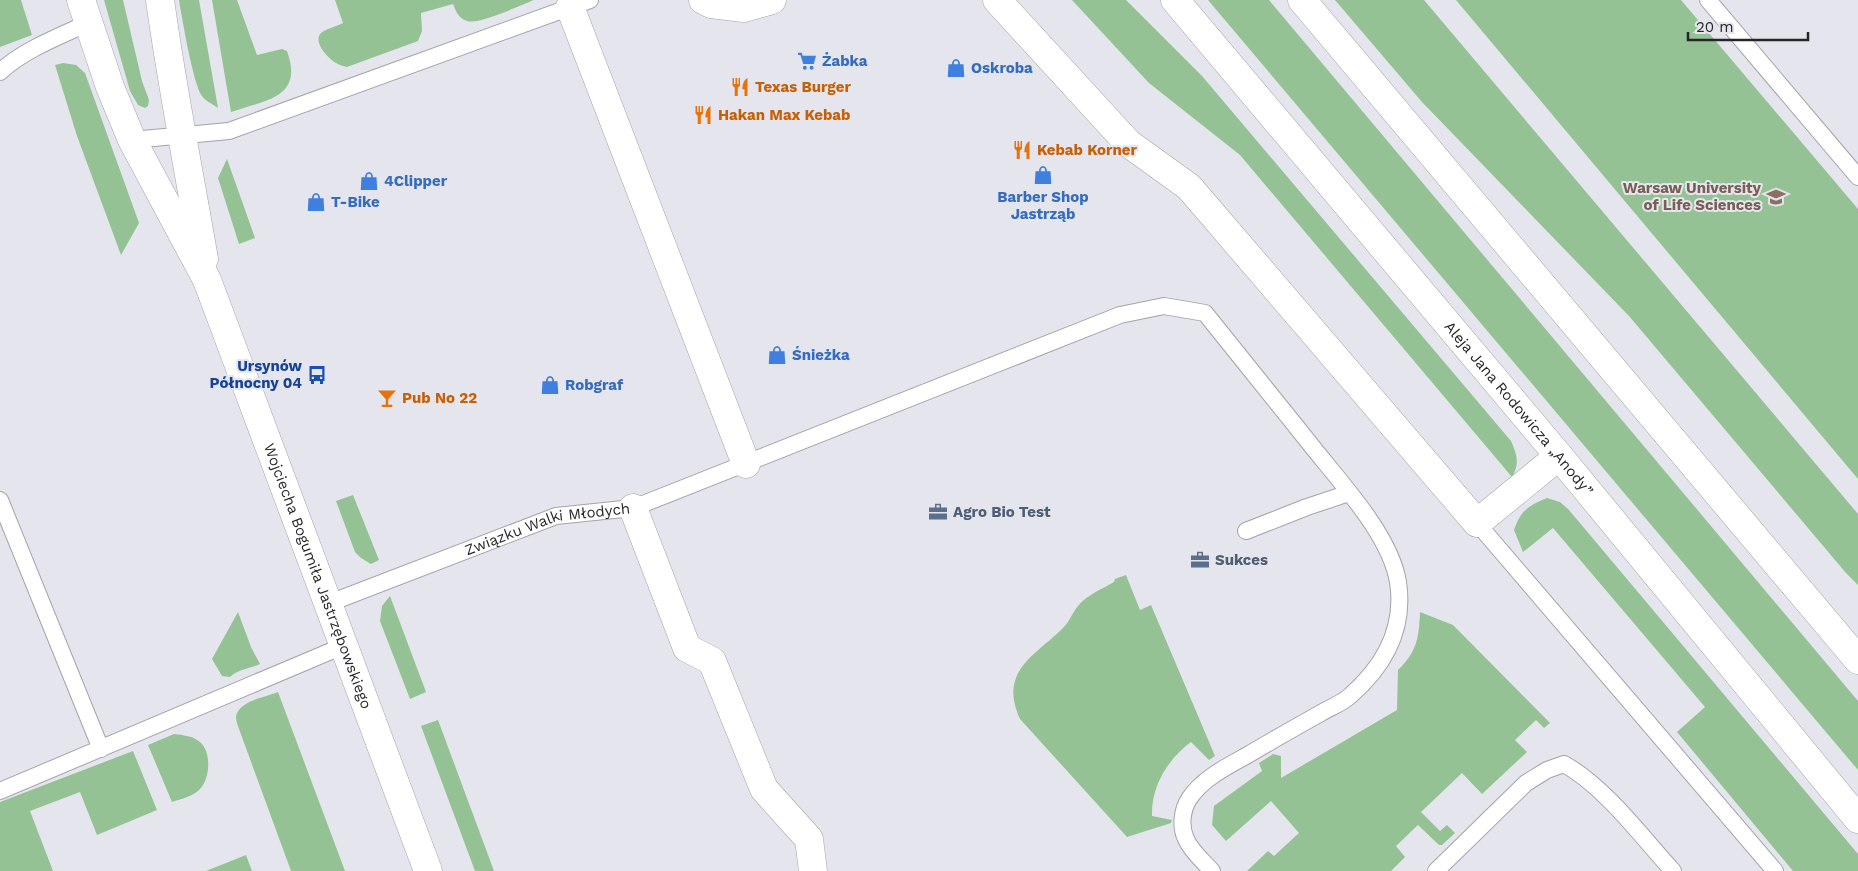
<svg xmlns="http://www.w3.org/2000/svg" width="1858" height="871" viewBox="0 0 1858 871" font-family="'Work Sans',sans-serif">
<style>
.green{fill:#94c294}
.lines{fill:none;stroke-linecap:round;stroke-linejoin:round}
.lane-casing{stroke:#a3a4aa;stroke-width:18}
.street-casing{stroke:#a3a4aa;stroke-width:29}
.secondary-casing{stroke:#a3a4aa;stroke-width:29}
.lane{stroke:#fff;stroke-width:16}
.street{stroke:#fff;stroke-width:28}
.secondary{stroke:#fff;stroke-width:28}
.labels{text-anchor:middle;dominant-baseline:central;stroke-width:4;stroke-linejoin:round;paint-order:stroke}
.shop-label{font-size:15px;font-weight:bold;fill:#366cbe;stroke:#e5e6ed;text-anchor:start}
.food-label{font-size:15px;font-weight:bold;fill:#c56008;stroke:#e5e6ed;text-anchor:start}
.education-label{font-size:15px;font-weight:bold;fill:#785e54;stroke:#e5e6ed;text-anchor:end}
.transit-label{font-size:15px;font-weight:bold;fill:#164399;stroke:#e5e6ed;text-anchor:end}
.street-label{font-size:15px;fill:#262629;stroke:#e5e6ed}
.service-label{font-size:15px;font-weight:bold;fill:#4e5e75;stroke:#e5e6ed;text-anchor:start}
</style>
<rect width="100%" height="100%" fill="#e5e6ed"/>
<g class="green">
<polygon points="0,0 21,0 32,35 0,47"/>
<polygon points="104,0 123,0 142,81 149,100 148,106 145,108 138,105 130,91"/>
<path d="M179 0H199L218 108C213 104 205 101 202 96 193 84 182 18 179 0Z"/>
<path d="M212 0H237L257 55 282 49 287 51C304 98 266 100 231 112Z"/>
<path d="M335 0H534C521 5 478 25 467 21 458 18 456 11 453 4L421 13 422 31 418 41 347 67C343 66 339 65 336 63 329 59 312 42 321 33 326 29 337 26 343 23Z"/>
<path d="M1072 0H1126L1202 76 1511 441C1517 454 1520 464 1512 477L1240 155 1149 83Z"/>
<polygon points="1208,0 1269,0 1858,701 1858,770"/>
<polygon points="1335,0 1424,0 1858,514 1858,585 1846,573 1629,316 1422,102"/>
<polygon points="1456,0 1681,0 1858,209 1858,479"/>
<polygon points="63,63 76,65 85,73 139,223 121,255 77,136 55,65"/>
<polygon points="227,159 255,238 239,244 218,178"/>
<polygon points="353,495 379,560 371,564 361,558 355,552 336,501"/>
<path d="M1547 498 1560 502 1569 510 1858 854V871H1793L1677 732 1705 707 1553 528 1523 552 1514 530C1521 510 1528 506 1547 498Z"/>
<path d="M1126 575 1140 610 1151 605 1215 756 1209 760 1191 742C1168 759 1151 786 1152 816L1172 820 1171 823 1127 837 1020 719C998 671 1035 656 1063 628 1070 621 1072 613 1078 606 1087 595 1102 589 1114 582L1115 579Z"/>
<polygon points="390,596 426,692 410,699 380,621 382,606"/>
<path d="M238 612 251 647 260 664C251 668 237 670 230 677L222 676 212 659Z"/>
<path d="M1420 612 1453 625 1550 723 1544 728 1536 720 1515 740 1527 752 1482 794 1462 773 1421 812 1440 831 1447 825 1455 833 1442 845H1439L1418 825 1396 846 1405 857 1391 871H1247L1268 851 1274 856 1299 833 1271 801 1226 841 1212 825 1214 806 1262 771 1259 763 1273 754 1281 756V778L1397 710 1398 670C1417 652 1419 637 1420 612Z"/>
<path d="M278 692 345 871H291L239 729C238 726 236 721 236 717 238 701 266 697 278 692Z"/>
<polygon points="438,720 494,871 475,871 421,726"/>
<path d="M174 734C183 735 193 736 200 742 212 752 210 779 200 789 194 796 181 799 172 802L148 745Z"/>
<polygon points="133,751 157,810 97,835 80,792 30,811 53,871 0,871 0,802"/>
<polygon points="246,855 252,871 206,871"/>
</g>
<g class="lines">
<g class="lane-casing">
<g id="lane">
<polyline points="1708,0 1858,177"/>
<path d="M0 72C23 50 60 36 88 23"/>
<polyline points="132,140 229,131 590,0"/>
<polyline points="0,500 101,749"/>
<polyline points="1477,523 1775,871"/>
<polyline points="1246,531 1307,507 1349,493"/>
<path id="s1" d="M327 604 556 516 633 508 1120 315 1164 306 1205 313C1239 355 1273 398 1307 440 1337 479 1390 533 1398 582 1405 628 1385 665 1351 695 1343 703 1331 707 1321 713 1296 727 1271 741 1246 756 1226 767 1202 779 1189 799 1182 810 1180 827 1186 839 1191 851 1203 861 1212 871"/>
<polyline points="0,791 343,646"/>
<path d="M1436 871 1526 783 1547 770 1564 764C1605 787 1641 836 1673 871"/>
</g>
</g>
<g class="street-casing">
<g id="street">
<polyline points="703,0 711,4 744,8 772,0"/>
<polyline points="997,0 1128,143 1189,187 1477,523 1559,456"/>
<polyline points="570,7 746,464"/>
<polyline points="633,508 687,648 712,661 764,789 809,839 813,871"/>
</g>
</g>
<g class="secondary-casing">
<g id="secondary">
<path id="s2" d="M81 0 110 87 132 140 207 280 428 871"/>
<path d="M160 0C172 87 189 172 204 259"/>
<path id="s3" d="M1175 0 1559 456 1858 819"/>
<polyline points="1302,0 1858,660"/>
</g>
</g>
<use href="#lane" class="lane"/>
<use href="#street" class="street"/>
<use href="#secondary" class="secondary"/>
</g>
<defs>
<g id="supermarket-bare" transform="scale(1.5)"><path d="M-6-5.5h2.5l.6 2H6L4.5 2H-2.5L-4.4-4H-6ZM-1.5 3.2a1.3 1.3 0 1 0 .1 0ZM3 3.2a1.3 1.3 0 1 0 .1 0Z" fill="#3f7fe0" stroke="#e5e6ed" stroke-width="2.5" paint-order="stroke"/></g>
<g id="shop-bare" transform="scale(1.5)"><path d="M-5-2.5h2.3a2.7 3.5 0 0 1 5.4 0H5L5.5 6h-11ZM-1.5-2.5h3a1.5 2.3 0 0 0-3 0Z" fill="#3f7fe0" stroke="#e5e6ed" stroke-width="2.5" paint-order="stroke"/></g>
<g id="restaurant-bare" transform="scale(1.5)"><path d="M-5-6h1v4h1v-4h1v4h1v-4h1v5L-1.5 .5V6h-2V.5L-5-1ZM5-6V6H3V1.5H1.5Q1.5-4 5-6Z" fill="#e8710a" stroke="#e5e6ed" stroke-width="2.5" paint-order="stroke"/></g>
<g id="university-bare" transform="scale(1.5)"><path d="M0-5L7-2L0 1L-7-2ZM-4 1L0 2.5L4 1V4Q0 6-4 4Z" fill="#8d6e63" stroke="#e5e6ed" stroke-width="2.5" paint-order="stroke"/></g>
<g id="bus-bare" transform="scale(1.5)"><path d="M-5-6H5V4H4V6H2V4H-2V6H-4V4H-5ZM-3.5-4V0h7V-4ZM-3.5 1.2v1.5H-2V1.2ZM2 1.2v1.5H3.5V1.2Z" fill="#1a4fb4" stroke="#e5e6ed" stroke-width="2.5" paint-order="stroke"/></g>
<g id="bar-bare" transform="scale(1.5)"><path d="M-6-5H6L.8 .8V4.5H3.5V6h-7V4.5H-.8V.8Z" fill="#e8710a" stroke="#e5e6ed" stroke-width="2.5" paint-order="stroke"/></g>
<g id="office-bare" transform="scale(1.5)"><path d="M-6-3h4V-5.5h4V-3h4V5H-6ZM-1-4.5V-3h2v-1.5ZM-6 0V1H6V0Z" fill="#5c6f8a" stroke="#e5e6ed" stroke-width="2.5" paint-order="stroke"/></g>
</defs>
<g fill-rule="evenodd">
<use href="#supermarket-bare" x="807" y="61"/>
<use href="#shop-bare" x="956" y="68"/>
<use href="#restaurant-bare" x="740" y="87"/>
<use href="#restaurant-bare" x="703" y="115"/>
<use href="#restaurant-bare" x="1022" y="150"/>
<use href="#shop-bare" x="1043" y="175"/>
<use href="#shop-bare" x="369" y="181"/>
<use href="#university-bare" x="1776" y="197"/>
<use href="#shop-bare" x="316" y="202"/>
<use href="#shop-bare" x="777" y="355"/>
<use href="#bus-bare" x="317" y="375"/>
<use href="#shop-bare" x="550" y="385"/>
<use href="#bar-bare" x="387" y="398"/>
<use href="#office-bare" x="938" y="512"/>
<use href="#office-bare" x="1200" y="560"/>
</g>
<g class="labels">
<g class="shop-label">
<text x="822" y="61">Żabka</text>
<text x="971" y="68">Oskroba</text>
<text x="384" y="181">4Clipper</text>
<text x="1043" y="197" text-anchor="middle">Barber Shop<tspan x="1043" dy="17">Jastrząb</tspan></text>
<text x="331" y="202">T-Bike</text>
<text x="792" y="355">Śnieżka</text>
<text x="565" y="385">Robgraf</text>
</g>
<g class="food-label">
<text x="755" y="87">Texas Burger</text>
<text x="718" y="115">Hakan Max Kebab</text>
<text x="1037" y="150">Kebab Korner</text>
<text x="402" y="398">Pub No 22</text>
</g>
<g class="education-label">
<text x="1761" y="188">Warsaw University<tspan x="1761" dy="17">of Life Sciences</tspan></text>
</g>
<g class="transit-label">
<text x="302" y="366">Ursynów<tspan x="302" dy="17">Północny 04</tspan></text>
</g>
<g class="street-label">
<text stroke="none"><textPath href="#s3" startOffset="534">Aleja Jana Rodowicza „Anody”</textPath></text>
<text stroke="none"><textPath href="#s1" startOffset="234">Związku Walki Młodych</textPath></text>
<text stroke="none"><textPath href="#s2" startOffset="624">Wojciecha Bogumiła Jastrzębowskiego</textPath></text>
</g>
<g class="service-label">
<text x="953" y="512">Agro Bio Test</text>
<text x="1215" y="560">Sukces</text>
</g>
</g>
<path d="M1688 32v8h120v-8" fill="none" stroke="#262629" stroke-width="2.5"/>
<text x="1696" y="32" font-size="15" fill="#262629" stroke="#e5e6ed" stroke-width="4" paint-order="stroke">20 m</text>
</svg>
